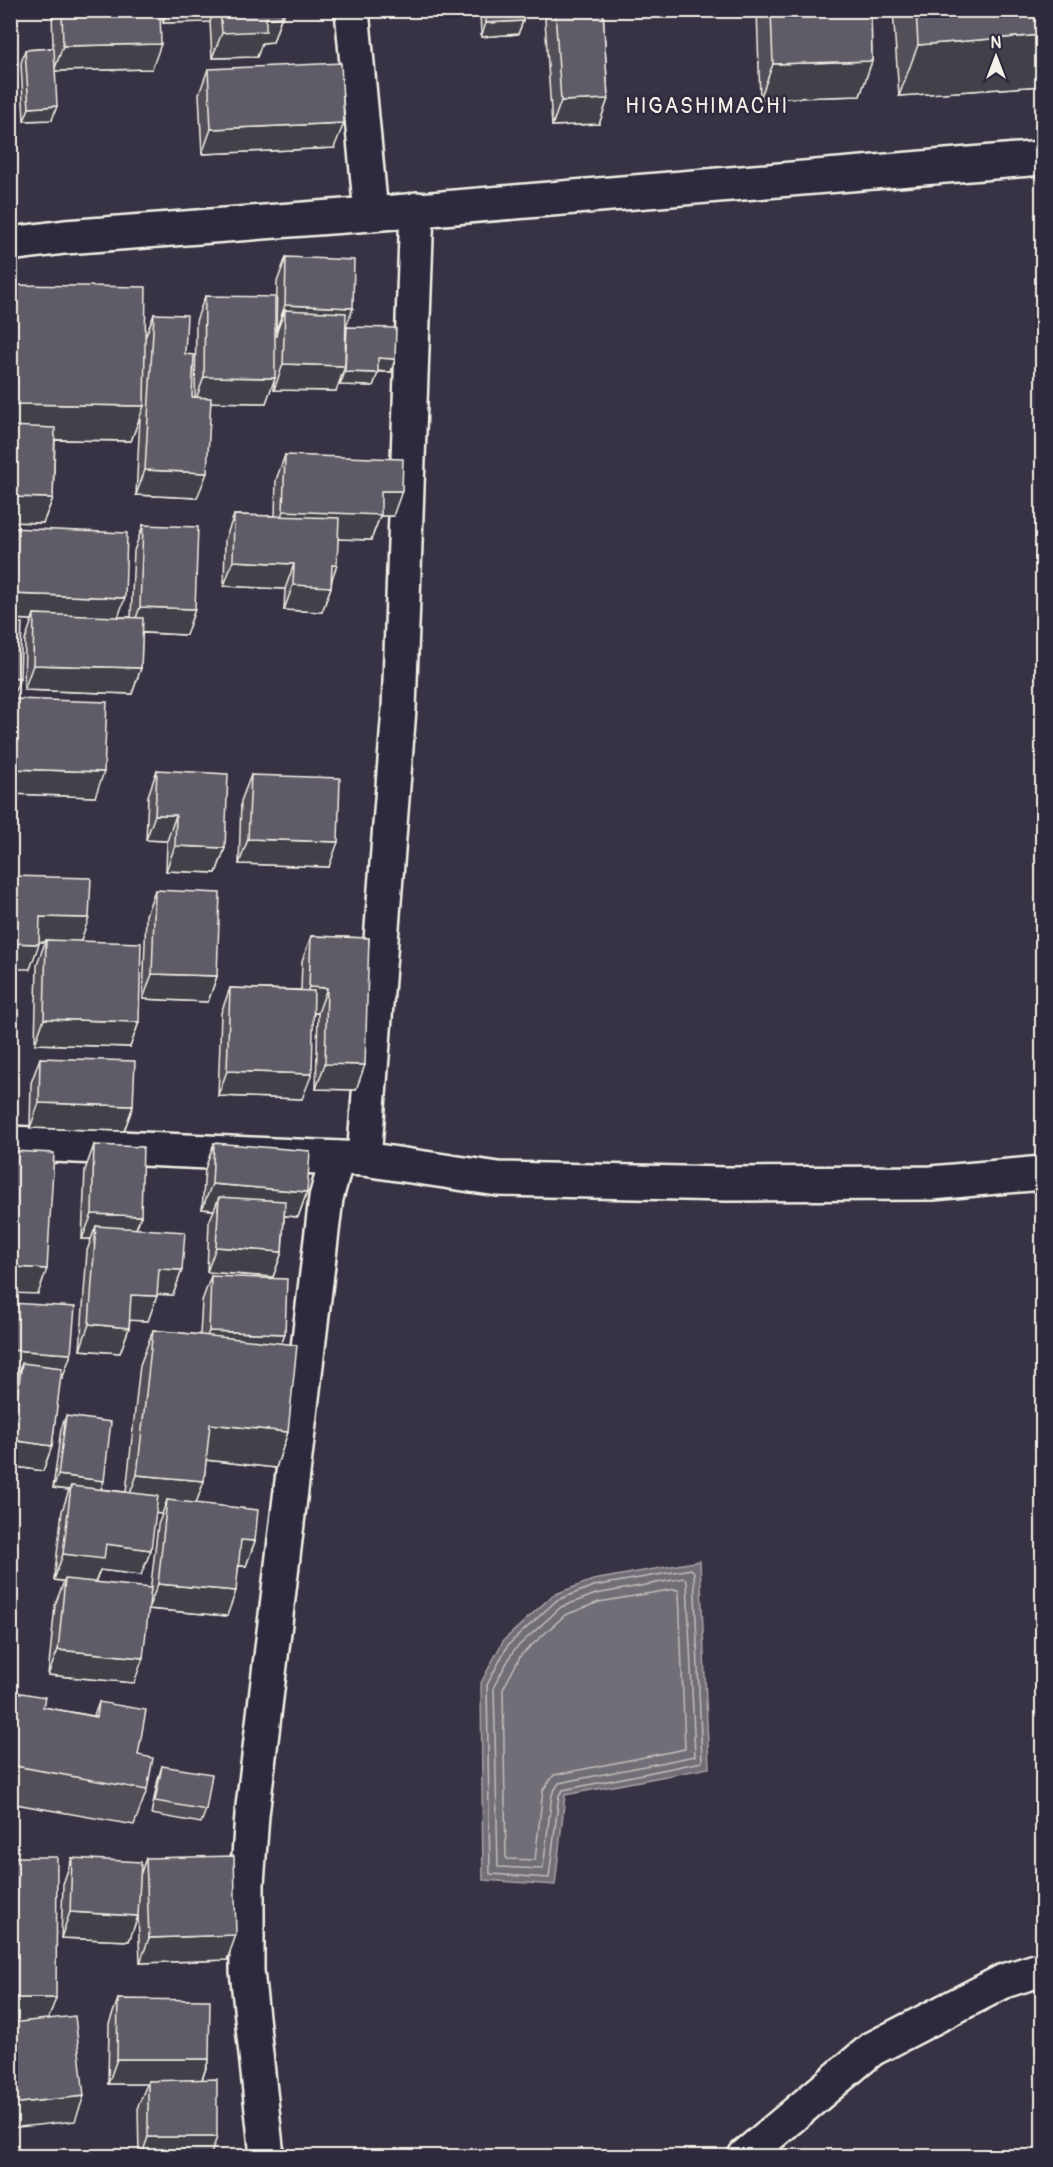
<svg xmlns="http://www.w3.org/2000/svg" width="1053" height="2167" viewBox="0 0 1053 2167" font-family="Pangolin,sans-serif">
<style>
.water{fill:#726e77;stroke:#a6a2a4;stroke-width:1.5}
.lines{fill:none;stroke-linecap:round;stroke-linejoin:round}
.shore{stroke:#c0bdbb;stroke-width:1.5}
.minor-casing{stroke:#f4f1e8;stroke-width:38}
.minor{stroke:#2f2a3d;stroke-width:33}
.wall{fill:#524f59;stroke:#f4f1e8;stroke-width:1.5}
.shaded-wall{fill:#424048;stroke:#f4f1e8;stroke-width:1.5}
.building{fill:#5f5c67;stroke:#f4f1e8;stroke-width:1.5}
.labels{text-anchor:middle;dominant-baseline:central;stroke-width:5;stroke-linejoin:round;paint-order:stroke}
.quarter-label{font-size:22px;letter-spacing:1.5px;fill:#f4f1e8;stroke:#2f2a3d}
</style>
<rect width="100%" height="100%" fill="#373244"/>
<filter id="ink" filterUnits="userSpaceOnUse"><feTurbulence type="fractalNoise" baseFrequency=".0167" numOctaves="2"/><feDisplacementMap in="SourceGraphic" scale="12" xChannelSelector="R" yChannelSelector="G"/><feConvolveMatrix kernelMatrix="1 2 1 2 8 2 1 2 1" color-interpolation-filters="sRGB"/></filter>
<g filter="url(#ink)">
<polygon class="water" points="700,1561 709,1768 565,1795 555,1885 483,1880 481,1683 503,1641 553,1595 593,1580"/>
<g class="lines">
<g class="shore">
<polygon points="691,1569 694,1572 702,1762 563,1790 559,1795 549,1878 490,1874 487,1685 508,1645 557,1600 594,1586"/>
<polygon points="684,1578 687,1581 695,1756 559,1783 552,1794 543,1869 498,1867 494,1686 514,1650 561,1607 596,1594"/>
<polygon points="675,1589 679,1591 685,1749 554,1775 543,1790 535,1860 506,1859 503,1689 521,1655 565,1615 599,1602"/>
</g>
<g class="minor-casing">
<g id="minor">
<polyline points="352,10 371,214"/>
<polyline points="10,244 65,237 371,214 1042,158"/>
<polyline points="10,1143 364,1159 498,1179 727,1184 932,1183 1042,1173"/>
<polyline points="364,1159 399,709 417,209"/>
<polyline points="267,2156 247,1971 247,1884 252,1815 326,1198 337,1158"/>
<polyline points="745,2156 872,2049 1004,1981 1042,1969"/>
</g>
</g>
<use href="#minor" class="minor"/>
</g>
<g class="wall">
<polygon points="52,10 160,10 152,69 55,71 52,120 24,121 21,63 25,50 53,48"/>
<polygon points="162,10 285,10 283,18 281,18 273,42 262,43 257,57 212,58 210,22 163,23"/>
<polygon points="480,10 523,10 523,21 518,34 481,37"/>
<polygon points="549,10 603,10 608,99 599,124 552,126 545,20"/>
<polygon points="757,10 871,10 872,61 860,96 760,99"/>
<polygon points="893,10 1042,10 1042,86 899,96"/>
<polygon points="208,69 334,148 202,154 199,94"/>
<polygon points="286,257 353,308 346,326 346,329 347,327 391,372 378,372 373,386 340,385 340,379 336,391 274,390 274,379 266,403 211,402 197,498 136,495 140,417 131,441 55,440 53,498 43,523 10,522 10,297 15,285 145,338 154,314 185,354 192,397 195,397 196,321 205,296 276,336 277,331 276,331 277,282"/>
<polygon points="285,455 393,516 380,516 371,540 338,539 331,587 322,612 284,610 285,589 224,586 225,540 234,515 275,516 276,480"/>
<polygon points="143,525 195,609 186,635 142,633 141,668 132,694 24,690 25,640 32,620 10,619 10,528 118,617 131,617 134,551"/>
<polygon points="14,699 95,797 10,794 10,707"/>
<polygon points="157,770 225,848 216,873 166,871 167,841 146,840 148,796"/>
<polygon points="251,775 329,867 239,864 241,801"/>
<polygon points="10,876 81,941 139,1022 130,1047 35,1044 37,965 45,942 39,942 30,969"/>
<polygon points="155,890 217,976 208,1002 143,999 146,915"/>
<polygon points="311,936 369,938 356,1090 316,1089 318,1013 314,1013 302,1099 218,1096 221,1013 230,988 301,990 302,961"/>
<polygon points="40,1058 133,1106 124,1131 30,1128 31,1083"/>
<polygon points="214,1143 307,1192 298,1217 284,1216 282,1252 273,1277 207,1272 209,1222 214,1210 202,1209 205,1169"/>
<polygon points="94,1145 141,1216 136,1229 182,1270 173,1295 157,1294 148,1321 130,1320 129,1328 120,1353 80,1350 87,1251 91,1239 82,1239 85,1170"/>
<polygon points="211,1276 285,1334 281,1344 288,1432 276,1468 206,1460 204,1481 196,1503 255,1541 246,1566 239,1566 227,1616 148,1609 158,1525 162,1514 155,1513 141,1575 100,1570 95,1582 134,1683 48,1675 55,1605 64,1581 54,1580 62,1511 69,1490 53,1488 61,1429 66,1416 101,1489 126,1492 140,1365 153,1330 200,1335 202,1301"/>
<polygon points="11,1303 71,1354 62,1379 60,1379 52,1446 43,1471 10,1466 10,1405 13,1388 17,1376"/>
<polygon points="10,1691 43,1707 94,1716 99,1702 138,1755 147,1790 134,1825 10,1803"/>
<polygon points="162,1766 206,1810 201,1823 151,1814 158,1779"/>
<polygon points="72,1858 140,1875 146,1858 227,1960 140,1963 138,1916 129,1941 61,1938 63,1884"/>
<polygon points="118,1999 209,2059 202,2080 210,2157 139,2157 138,2106 147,2084 108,2084 109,2024"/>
</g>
<g class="shaded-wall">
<polygon points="167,10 214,10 210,22 163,23"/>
<polygon points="274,10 285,10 283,18 281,18 273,42 262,43 257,57 212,58 222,33"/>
<polygon points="523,21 518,34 481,37 486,23"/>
<polygon points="1042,35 1042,86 899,96 918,45"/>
<polygon points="161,44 152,69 54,71 63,46"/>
<polygon points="872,61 860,96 760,99 773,64"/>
<polygon points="608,99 599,124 552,126 561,101"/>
<polygon points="57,106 52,120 24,121 29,108"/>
<polygon points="344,123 334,148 202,154 211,129"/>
<polygon points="285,305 353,308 344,333 285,310 277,331 276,331"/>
<polygon points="378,358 395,359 391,372 373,371"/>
<polygon points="283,364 345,366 336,391 274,390"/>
<polygon points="345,372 378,373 373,386 340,385"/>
<polygon points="204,377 275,378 266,403 195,402"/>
<polygon points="13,404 144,406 131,441 10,439 10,410"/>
<polygon points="145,470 207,473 197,498 136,495"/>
<polygon points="381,491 402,491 393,516 380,516 371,540 274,537 283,511"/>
<polygon points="10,497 53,498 43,523 10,522"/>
<polygon points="233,561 294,564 285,589 224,586"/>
<polygon points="332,565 337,565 329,587 331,587 322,612 284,610 293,585"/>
<polygon points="10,594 125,598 116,623 34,614 32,620 10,619"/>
<polygon points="140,607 195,609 186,635 131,632"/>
<polygon points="33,665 141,668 132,694 24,690"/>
<polygon points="10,677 20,678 15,691 10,691"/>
<polygon points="11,769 104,772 95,797 10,794 10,771"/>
<polygon points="155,815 176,815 167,841 146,840"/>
<polygon points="248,839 338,842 329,867 239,864"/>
<polygon points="175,846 225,848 216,873 166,871"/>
<polygon points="40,917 89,918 80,943 46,940 45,942 31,942"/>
<polygon points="10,943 39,944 30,969 10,969"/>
<polygon points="152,974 217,976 208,1002 143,999"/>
<polygon points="309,987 327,988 318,1013 300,1012"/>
<polygon points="44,1019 139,1022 130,1047 35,1044"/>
<polygon points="325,1064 365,1065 356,1090 316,1089"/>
<polygon points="227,1071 312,1074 302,1099 218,1096"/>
<polygon points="39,1103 133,1106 124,1131 30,1128"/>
<polygon points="212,1184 307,1192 298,1217 218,1210 219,1197 214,1210 202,1209"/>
<polygon points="92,1214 141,1216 131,1241 96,1226 91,1239 82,1239"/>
<polygon points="216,1247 282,1252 273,1277 207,1272"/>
<polygon points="16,1267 47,1269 38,1294 11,1293 10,1295 10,1283"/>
<polygon points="159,1269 182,1270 173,1295 150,1294"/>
<polygon points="131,1295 157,1296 148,1321 122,1320"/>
<polygon points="89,1324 129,1328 120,1353 80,1350"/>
<polygon points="209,1331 285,1334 276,1359 200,1356"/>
<polygon points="10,1350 71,1354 62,1379 20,1376 22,1363 17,1376 10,1375"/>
<polygon points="210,1424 288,1432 276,1468 197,1459"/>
<polygon points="11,1440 52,1446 43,1471 10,1466 10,1442"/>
<polygon points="58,1475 104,1481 99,1494 71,1486 69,1490 53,1488"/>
<polygon points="137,1475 204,1481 191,1517 167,1500 162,1514 124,1510"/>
<polygon points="241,1540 255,1541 246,1566 232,1565"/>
<polygon points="106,1544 151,1550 141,1575 100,1570 94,1585 54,1580 63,1554"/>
<polygon points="158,1584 236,1591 227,1616 148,1609"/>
<polygon points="58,1650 143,1658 134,1683 48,1675"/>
<polygon points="70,1912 138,1916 129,1941 61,1938"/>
<polygon points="236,1935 227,1960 140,1963 149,1938"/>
<polygon points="10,1998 56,1998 47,2023 10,2023"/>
<polygon points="117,2059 209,2059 200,2085 148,2081 147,2084 108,2084"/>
<polygon points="84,2096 75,2121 10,2128 10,2104"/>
<polygon points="148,2137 217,2137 210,2157 141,2157"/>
</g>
<g class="building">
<polygon points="62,10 160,10 161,44 63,46"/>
<polygon points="220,10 281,10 282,17 266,18 266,31 222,33"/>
<polygon points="486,10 523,10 523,21 486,23"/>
<polygon points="555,10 603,10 608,99 561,101"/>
<polygon points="771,10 871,10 872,61 773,64"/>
<polygon points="916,10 1042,10 1042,35 918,45"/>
<polygon points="54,48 57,106 29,108 25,50"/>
<polygon points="341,63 344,123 211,129 208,69"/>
<polygon points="286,257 354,260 353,308 285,305"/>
<polygon points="15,285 146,287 144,406 13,404"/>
<polygon points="205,296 275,297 275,378 204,377"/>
<polygon points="285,310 346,313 345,366 283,364"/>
<polygon points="154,314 187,315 185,354 194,355 192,397 211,398 207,473 145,470"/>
<polygon points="347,327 396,328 395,359 378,358 378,373 345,372"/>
<polygon points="10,426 55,428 53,498 10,497"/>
<polygon points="285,455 403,459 402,491 381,491 381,515 283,511"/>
<polygon points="234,515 339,518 337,565 332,565 331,587 293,585 294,564 233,561"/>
<polygon points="143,525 198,527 195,609 140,607"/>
<polygon points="10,528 127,533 125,598 10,594"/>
<polygon points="34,614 143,618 141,668 33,665"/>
<polygon points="10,623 22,623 20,678 10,677"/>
<polygon points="14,699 107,702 104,772 11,769"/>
<polygon points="157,770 228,774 225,848 175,846 176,815 155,815"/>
<polygon points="251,775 340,778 338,842 248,839"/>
<polygon points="10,876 91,878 89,918 40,917 39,944 10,943"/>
<polygon points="155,890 220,893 217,976 152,974"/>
<polygon points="311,936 369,938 365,1065 325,1064 327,988 309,987"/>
<polygon points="46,940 141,943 139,1022 44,1019"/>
<polygon points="10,984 11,984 10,1009"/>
<polygon points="230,988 314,991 312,1074 227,1071"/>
<polygon points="40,1058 135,1061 133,1106 39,1103"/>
<polygon points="214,1143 310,1151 307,1192 212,1184"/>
<polygon points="94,1145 143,1147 141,1216 92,1214"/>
<polygon points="10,1151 54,1153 47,1269 16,1267 15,1283 10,1283"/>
<polygon points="219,1197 285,1201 282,1252 216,1247"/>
<polygon points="96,1226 185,1232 182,1270 159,1269 157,1296 131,1295 129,1328 89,1324"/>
<polygon points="211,1276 287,1279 285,1334 209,1331"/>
<polygon points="11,1303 75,1307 71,1354 10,1350"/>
<polygon points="153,1330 297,1345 288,1432 210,1424 204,1481 137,1475"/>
<polygon points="22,1363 62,1368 52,1446 11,1440"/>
<polygon points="66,1416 111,1422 104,1481 58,1475"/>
<polygon points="71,1486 158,1496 151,1550 106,1544 104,1559 63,1554"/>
<polygon points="167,1500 258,1510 255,1541 241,1540 236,1591 158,1584"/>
<polygon points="65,1579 151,1588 143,1658 58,1650"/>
<polygon points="10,1691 45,1697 43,1707 97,1717 99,1702 146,1710 138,1755 153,1758 147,1790 10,1765"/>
<polygon points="162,1766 212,1774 206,1810 155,1801"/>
<polygon points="234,1856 236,1935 149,1938 146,1858"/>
<polygon points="10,1857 57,1857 56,1998 10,1998"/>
<polygon points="72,1858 141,1862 138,1916 70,1912"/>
<polygon points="118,1999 210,2000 209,2059 117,2059"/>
<polygon points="75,2016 84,2096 10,2104 10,2023"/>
<polygon points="217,2079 217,2137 148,2137 148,2081"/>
</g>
</g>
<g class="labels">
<g class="quarter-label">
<text x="707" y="106">HIGASHIMACHI</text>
</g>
</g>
<rect width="1053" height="2167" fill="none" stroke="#2f2a3d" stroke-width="36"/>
<rect x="18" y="18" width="1017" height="2131" fill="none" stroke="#f4f1e8" stroke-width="2" filter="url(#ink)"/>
<g transform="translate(996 57)" stroke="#2f2a3d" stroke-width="4.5" paint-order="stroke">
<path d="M0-4.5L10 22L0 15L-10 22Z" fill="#f4f1e8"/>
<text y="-9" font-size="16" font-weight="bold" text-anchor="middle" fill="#f4f1e8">N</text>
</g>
</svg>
